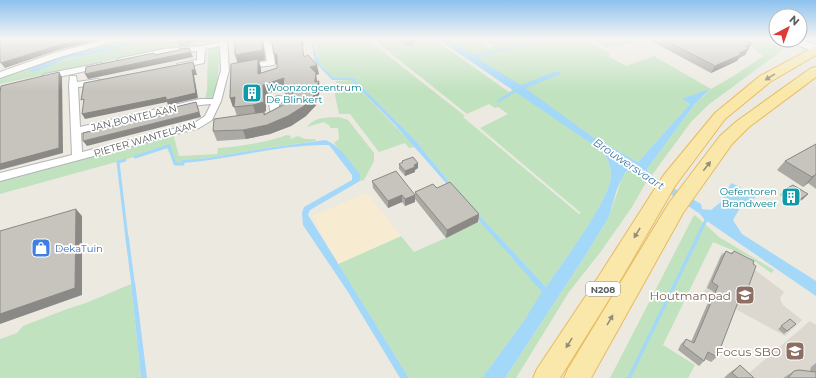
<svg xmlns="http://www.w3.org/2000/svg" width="816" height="378" viewBox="0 0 816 378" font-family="Montserrat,sans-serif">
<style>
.education{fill:#dcd8d0}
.green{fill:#c1e2bf}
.sand{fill:#f7ecd1}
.water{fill:#a4d8f9}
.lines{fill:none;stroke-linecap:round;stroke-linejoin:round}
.stream-far2{stroke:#a4d8f9;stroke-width:2.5}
.stream-far1{stroke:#a4d8f9;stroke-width:3}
.stream{stroke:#a4d8f9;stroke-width:3.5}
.canal{fill:#a4d8f9;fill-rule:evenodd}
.minor-casing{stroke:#b2b4b8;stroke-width:2}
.secondary-casing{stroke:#b3b7bb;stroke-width:2}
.primary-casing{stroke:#e8ba5f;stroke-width:2}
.minor{fill:#fff;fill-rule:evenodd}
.secondary{fill:#fff;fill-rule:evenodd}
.primary{fill:#f9e8a9;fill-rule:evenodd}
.wall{fill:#aba9a3;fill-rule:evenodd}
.shaded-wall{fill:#8b8985}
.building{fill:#c7c4be;stroke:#8b8985}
.oneway{fill:#928e7a}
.labels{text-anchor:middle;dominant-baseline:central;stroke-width:3.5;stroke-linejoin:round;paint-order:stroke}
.shield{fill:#fff;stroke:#8c8e90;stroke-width:1}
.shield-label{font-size:9px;font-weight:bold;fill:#5a5e61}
.culture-label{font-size:10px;fill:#0d838f;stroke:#fff;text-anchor:start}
.street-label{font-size:10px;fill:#5a5e61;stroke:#fff}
.shop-label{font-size:10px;fill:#366cbe;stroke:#fff;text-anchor:start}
.water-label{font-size:11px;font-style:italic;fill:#437aa9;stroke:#fff}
.near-education-label{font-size:12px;fill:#785e54;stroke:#fff;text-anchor:end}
</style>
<rect width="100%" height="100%" fill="#ece9e1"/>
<g class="education">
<polygon points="722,252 750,266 784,292 780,298 783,305 802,320 785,336 704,292"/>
<polygon points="810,321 816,325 816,378 743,378"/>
</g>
<g class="green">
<polygon points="119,39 136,39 77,54 37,66 55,63 146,39 216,39 217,41 205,44 204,39 194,41 195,46 166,48 0,84 0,77 48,59"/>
<path d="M309 39H367L465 116 463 117 579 214 581 213 480 128 508 114 498 107 495 108 489 104 467 114 373 39H405L413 46 414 39 428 40 434 39 509 92 514 89 602 151C608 159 611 166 611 176 609 202 562 264 546 287L455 189 416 141 353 78H334L319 63 316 45 310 43Z"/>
<polygon points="450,39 476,39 489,48 494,46 484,39 541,39 478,55 468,52"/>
<polygon points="550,39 583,39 611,54 608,56 626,66 654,56 711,89 735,75 763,56 755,50 748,39 763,39 784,49 708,105 691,122 652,175 647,169 695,104 710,90 681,99 690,104 638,162 593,137 480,60 479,57"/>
<polygon points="590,39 642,39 621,46 607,48"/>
<path d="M219 45C219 63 219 81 213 98L205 99 207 90 208 47Z"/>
<polygon points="351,80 415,147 409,148 405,143 379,152 350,114 339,114 335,95 336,81"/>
<path d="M339 117 348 120 374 153V161L364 180 359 181 356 169 334 143 339 139 338 128H330V126L324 122 307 127C316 116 326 118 339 117Z"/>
<path d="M173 133 179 156 217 154 218 148C242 146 264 143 287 135L291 136 290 139 298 136 305 139H315L316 141 267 148 208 158 181 160 182 163 175 165 167 148 0 194V181Z"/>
<polygon points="629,171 648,179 632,207 602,250 569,292 516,378 505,378 587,253 609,217 623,175 625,172"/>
<polygon points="695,215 719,237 774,270 771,273 749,257 713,242 663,345 695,365 688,378 610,378 693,217"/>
<polygon points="480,221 543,292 523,322 482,378 409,378 338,264 401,236 414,252 448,237"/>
<polygon points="131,284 141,378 0,378 0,339 17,333 23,326 67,309 86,303"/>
</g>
<polygon class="sand" points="367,193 401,236 338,264 312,216"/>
<g class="water">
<polygon points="136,39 146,39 111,50 66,59 38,71 31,72 28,71 37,66 59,58"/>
<path d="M438 39H450L468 52 478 55 541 39H550L479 57 480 60 522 86 593 137 638 162 690 104 681 99 710 89 695 104 647 169 651 175 701 204 702 209 711 210 721 202 731 183 738 186 756 197 740 208 733 220 742 234 816 281V296L704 219 700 214 648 179C641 176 633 170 625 172L617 189 609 217 587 253 507 375 505 378H482L523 322 542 292 395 125 351 80H332L315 62 311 43 314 44 319 63 334 78H353L416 141 455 189 546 287C562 263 609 202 611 176 611 166 608 159 602 151Z"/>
<path d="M325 140C340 145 350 162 360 174V181L310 210 308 215 409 378H400L348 292 303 225 302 213 304 207 352 180V175L329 145C279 144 231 160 182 163L181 160 208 158 267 148Z"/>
<polygon points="135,282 147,378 141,378 131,284"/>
</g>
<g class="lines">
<polyline class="stream-far2" points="498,101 519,89"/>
<g class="stream-far1">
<polyline points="135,157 169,146 175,164 183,164"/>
<polyline points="125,160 118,162 127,238"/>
<polyline points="697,238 707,218"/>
</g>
<g class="stream">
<polyline points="127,237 133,283"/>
<polyline points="629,378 698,237"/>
</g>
<polygon class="canal" points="554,72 560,72 561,74 521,90 515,90 514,88"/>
<g class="minor-casing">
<g id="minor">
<polygon points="107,39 118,39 117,41 60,57 0,78 0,72 54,53"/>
<path d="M220 39H227L229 70 221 101 212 120 199 128 0 181V173L72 155 69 85 70 76H76L77 82 98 79 102 82 98 85 78 87 80 127 200 99H213L221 70 220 46 205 49 204 63 180 68H177V64L197 60V51L164 53 121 62 117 60 121 58 164 49 201 46 219 42ZM211 104 205 116 193 124 82 152 81 133 200 105Z"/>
<polygon points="263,39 271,39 275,63 274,65 242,69 241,67 242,65 267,61"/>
<polygon points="101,63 105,65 104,67 45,80 41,77 45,74"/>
<path d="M278 96 290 97 294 102C288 109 280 118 271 116L269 103 275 97ZM280 102H284L279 107V104Z"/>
</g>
</g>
<g class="secondary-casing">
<polygon id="secondary" points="800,39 816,45 816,52 788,42 786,40"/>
</g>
<g class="primary-casing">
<g id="primary">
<polygon points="816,46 816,55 770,82 725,119 675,186 613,293 560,378 533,378 537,369 597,279 663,176 715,113 760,76"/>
<polygon points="816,67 816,77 749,127 732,144 683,213 591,378 564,378 568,369 669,203 720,136 737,121 811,68"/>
</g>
</g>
<use href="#minor" class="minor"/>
<use href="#secondary" class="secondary"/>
<use href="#primary" class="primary"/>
</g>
<g class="wall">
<polygon points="177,39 212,39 212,41 188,43 189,45 180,46"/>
<path d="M263 39 265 60 259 61 261 68V73L277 68V63L276 64 271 39H302L304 46H302L304 57 319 74 316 75 317 81H319L320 91 318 97 319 102 306 116 291 126 270 134 246 139 217 141 213 131 237 116 234 107H233L230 98 237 63ZM284 88 285 95H291L289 97 290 101 265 114 264 112 266 111V94Z"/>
<polygon points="404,39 414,39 413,46 404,45"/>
<polygon points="655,39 742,39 752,43 745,55 739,58 737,61 711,73 653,42"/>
<polygon points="816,144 816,189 808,183 803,187 777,170 785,161"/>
<polygon points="402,161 418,168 415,170 415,172 405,176 399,169 399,164 402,163"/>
<polygon points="372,181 415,194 415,192 437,188 479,214 478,222 446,238 415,199 415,202 405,206 402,202 388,208 373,188"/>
<polygon points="784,190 808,194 803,199 794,205 780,195"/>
<polygon points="726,251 731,253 734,251 753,264 744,299 737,304 717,357 711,362 705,359 704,361 699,366 678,350 681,344 686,339 691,342 713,291 707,288 721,256"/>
<polygon points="790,319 796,324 784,334 778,329"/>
<polygon points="816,363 816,378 783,378 794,371 810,371 811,367"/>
<polygon points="740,365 754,378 724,378 728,374"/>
</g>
<g class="shaded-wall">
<polygon points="84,39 103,39 58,50 5,68 1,63 55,46"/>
<polygon points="261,39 263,39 265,60 259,61 261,68 261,84 238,64 235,55"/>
<polygon points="301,39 302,39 304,46 302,46"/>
<polygon points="752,43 745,55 739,58 737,61 711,73 715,66 745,46"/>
<polygon points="189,48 193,57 88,79 85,74 155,55 154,53 156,58"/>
<polygon points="274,54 277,54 280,63 276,64"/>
<polygon points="193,62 197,75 194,75 198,98 168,105 167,102 85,119 82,114 192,70"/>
<polygon points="317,65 319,74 316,75 317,82 319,81 320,91 318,97 319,102 306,116 291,126 270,134 246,139 243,130 288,116 310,67"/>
<polygon points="59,72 62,77 63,153 0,170 0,164"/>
<polygon points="284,78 283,85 284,88 266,94 266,111 264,112 267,122 256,115 253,105 263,85"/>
<polygon points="235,97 234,107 233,107 230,98"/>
<polygon points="196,102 201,117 87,146 83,141 199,112"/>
<polygon points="418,163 418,168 415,170 415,172 405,176 405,171 414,165"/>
<polygon points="816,174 808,183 803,187 812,177"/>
<polygon points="808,194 803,199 794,205 799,200"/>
<polygon points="402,195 402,202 388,208 388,201"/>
<polygon points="415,195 415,202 405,206 405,199"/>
<polygon points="76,209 82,216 82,295 0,324 0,314"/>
<polygon points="479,214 478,222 446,238 447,230"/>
</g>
<g class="building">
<polygon points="0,39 84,39 55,46 1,63 0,62"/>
<polygon points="235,39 261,39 263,50 235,55"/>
<polygon points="271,39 301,39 304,57 308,55 317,65 310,67 316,73 315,82 319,81 314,92 317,92 304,106 288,116 267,125 243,130 213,131 214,119 264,112 264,115 296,98 289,97 293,93 292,90 296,86 283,85 284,78 263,85 264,102 253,105 234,107 235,97 230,98 231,64 258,59 258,74 277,68 277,54 274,54"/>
<polygon points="404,39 414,39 413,42 404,42"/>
<polygon points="663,39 742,39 752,43 745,46 749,48 739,53 742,54 715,66"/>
<polygon points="189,48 191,52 85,74 86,67 154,53 155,55 179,50 179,49"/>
<polygon points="193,62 195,70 192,70 196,93 166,100 166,97 82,114 84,99 81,100 84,83"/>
<polygon points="59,72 59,148 0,164 0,92 1,86"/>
<polygon points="196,102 199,112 83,141 83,133 167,113 167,109"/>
<polygon points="816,144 816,174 812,177 785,161"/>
<polygon points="413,157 418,163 414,165 415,167 405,171 399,164 403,162 402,161"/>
<polygon points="396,171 415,195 405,199 402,195 388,201 372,181"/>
<polygon points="450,182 479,214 447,230 415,192 433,184 437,188"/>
<polygon points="793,185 808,194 799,200 784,190"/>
<polygon points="76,209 75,288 0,314 0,231"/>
<polygon points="726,251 732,254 734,251 754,261 753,264 756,266 744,299 740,297 717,357 708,352 704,361 683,345 686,339 694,343 718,286 712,282"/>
<polygon points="790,319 796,324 787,331 781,326"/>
<polygon points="740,365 754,378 738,378 732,373"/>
<polygon points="799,370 816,372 816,378 788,378 794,371"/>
</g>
<defs><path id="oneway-solid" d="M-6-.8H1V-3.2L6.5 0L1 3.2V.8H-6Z"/></defs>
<g class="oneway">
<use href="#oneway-solid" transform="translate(770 77) rotate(148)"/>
<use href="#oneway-solid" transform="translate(707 166) rotate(-52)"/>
<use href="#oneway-solid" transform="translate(637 233) rotate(121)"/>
<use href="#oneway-solid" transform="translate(610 320) rotate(-60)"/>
<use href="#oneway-solid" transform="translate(569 343) rotate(122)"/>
</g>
<linearGradient id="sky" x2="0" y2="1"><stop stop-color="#8dc2ef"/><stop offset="0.43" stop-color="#f6f5f2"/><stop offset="1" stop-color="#f6f5f2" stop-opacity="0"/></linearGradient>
<rect width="816" height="91" fill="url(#sky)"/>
<defs>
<g id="building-square" transform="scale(1)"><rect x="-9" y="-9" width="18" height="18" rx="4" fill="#0f9aa8" stroke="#fff"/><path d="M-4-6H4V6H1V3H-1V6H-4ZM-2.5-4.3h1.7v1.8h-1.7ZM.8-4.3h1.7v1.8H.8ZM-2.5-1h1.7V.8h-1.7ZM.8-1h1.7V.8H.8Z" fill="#fff"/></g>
<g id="shop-square" transform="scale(1)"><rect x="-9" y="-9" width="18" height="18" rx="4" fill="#3f7fe0" stroke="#fff"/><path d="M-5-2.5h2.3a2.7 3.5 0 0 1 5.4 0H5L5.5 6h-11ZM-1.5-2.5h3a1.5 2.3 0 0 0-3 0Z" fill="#fff"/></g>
<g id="school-square" transform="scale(1)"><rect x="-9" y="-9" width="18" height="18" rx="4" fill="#8d6e63" stroke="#fff"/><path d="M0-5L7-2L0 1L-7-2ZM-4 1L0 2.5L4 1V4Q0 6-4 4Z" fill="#fff"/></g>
</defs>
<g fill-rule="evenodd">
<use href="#building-square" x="252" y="93"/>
<use href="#building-square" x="791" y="197"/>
<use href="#shop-square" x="41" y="248"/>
<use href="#school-square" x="745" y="295"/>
<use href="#school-square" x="795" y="351"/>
</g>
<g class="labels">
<rect class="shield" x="586" y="282" width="34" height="14" rx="3"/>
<g class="shield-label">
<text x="603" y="289">N208</text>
</g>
<g class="culture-label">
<text x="266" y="87">Woonzorgcentrum<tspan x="266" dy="12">De Blinkert</tspan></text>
<text x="777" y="191" text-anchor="end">Oefentoren<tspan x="777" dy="12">Brandweer</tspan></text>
</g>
<g class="street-label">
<text transform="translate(134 118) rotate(-13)">JAN BONTELAAN</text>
<text transform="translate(145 139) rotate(-16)">PIETER WANTELAAN</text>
</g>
<g class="shop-label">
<text x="55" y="248">DekaTuin</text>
</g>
<g class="water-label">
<text transform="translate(629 164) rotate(34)">Brouwersvaart</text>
</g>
<g class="near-education-label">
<text x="731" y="295">Houtmanpad</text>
<text x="781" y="351">Focus SBO</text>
</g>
</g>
<g transform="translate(788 28) rotate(41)"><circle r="19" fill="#ffffff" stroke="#bdbfc0"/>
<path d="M0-3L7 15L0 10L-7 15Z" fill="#dd3a36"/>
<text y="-6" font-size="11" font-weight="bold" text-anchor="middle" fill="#5a5e61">N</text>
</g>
</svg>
